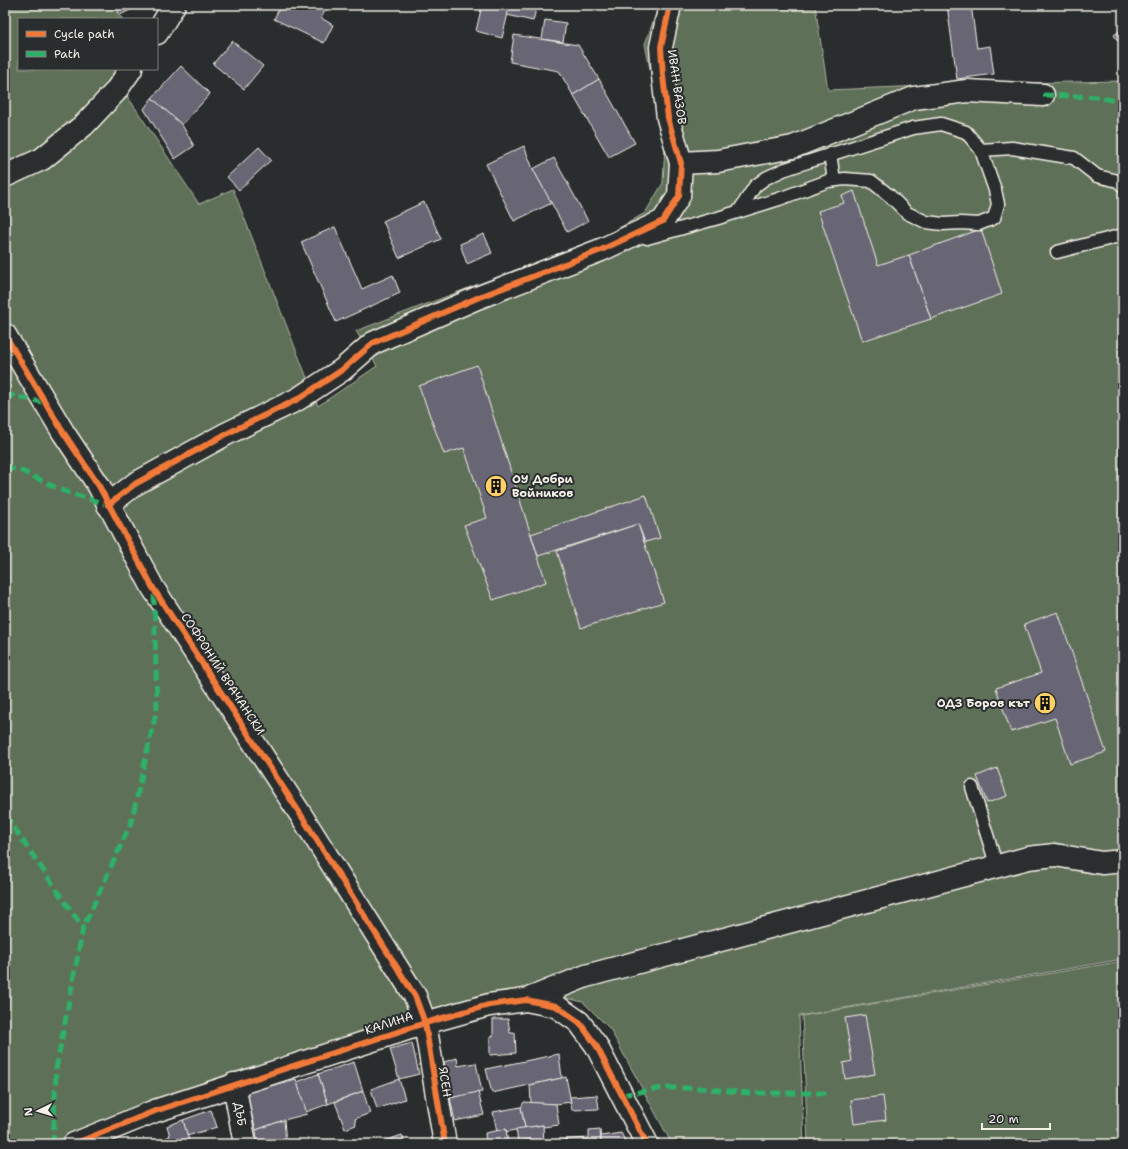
<svg xmlns="http://www.w3.org/2000/svg" width="1128" height="1149" viewBox="0 0 1128 1149" font-family="'Shantell Sans',sans-serif">
<style>
.green{fill:#5f6f58;stroke:#aab0a0}
.building{fill:#686675;stroke:#f4f1e8}
.lines{fill:none;stroke-linecap:round;stroke-linejoin:round}
.service-casing{stroke:#f4f1e8;stroke-width:15}
.minor-casing{stroke:#f4f1e8;stroke-width:25}
.service{stroke:#2a2d2e;stroke-width:12}
.minor{stroke:#2a2d2e;stroke-width:22}
.quiet{stroke:#2db169;stroke-width:5;stroke-dasharray:10 5;stroke-linecap:butt}
.cycleway-casing{stroke:#2a2d2e;stroke-width:8}
.cycleway{stroke:#f17a3a;stroke-width:6}
.labels{text-anchor:middle;dominant-baseline:central;stroke-width:4;stroke-linejoin:round;paint-order:stroke}
.street-label{font-size:12px;fill:#f4f1e8;stroke:#2a2d2e}
.poi-label{font-size:12px;font-weight:bold;fill:#f4f1e8;stroke:#2a2d2e;text-anchor:start}
</style>
<rect width="100%" height="100%" fill="#2a2d2e"/>
<filter id="ink" filterUnits="userSpaceOnUse"><feTurbulence type="fractalNoise" baseFrequency=".025" numOctaves="2"/><feDisplacementMap in="SourceGraphic" scale="8" xChannelSelector="R" yChannelSelector="G"/><feConvolveMatrix kernelMatrix="1 2 1 2 8 2 1 2 1" color-interpolation-filters="sRGB"/></filter>
<g filter="url(#ink)">
<g class="green">
<polygon points="9,5 110,5 123,19 19,19 19,69 117,69 114,76 199,204 233,189 318,406 377,366 356,331 607,235 645,213 663,183 665,145 645,44 659,5 815,5 828,90 970,84 1123,81 1123,959 799,1016 804,1144 672,1144 610,1029 583,1002 533,990 105,1122 48,1144 5,1144 5,8"/>
<polygon points="1123,961 1123,1144 808,1144 802,1016"/>
</g>
<g class="building">
<polygon points="115,5 130,5 132,9 120,15"/>
<polygon points="281,5 292,11 295,5 313,5 325,11 321,18 333,25 324,43 274,19"/>
<polygon points="482,5 510,5 502,38 476,31"/>
<polygon points="510,5 537,5 533,21 507,15"/>
<polygon points="947,5 971,5 977,48 990,46 994,74 957,79"/>
<polygon points="545,20 566,23 563,42 542,39"/>
<polygon points="1123,29 1123,48 1114,35"/>
<polygon points="514,35 578,45 599,79 573,95 559,71 510,62"/>
<polygon points="232,41 263,66 244,89 213,64"/>
<polygon points="181,66 210,94 182,125 152,98"/>
<polygon points="599,79 635,143 609,157 573,95"/>
<polygon points="152,98 182,125 194,146 175,159 144,109"/>
<polygon points="524,146 533,169 552,203 514,221 486,164"/>
<polygon points="259,147 271,160 239,190 227,177"/>
<polygon points="554,158 588,221 567,232 533,169"/>
<polygon points="854,191 878,265 909,255 931,319 862,341 818,211 844,203 842,196"/>
<polygon points="424,202 441,239 399,258 383,221"/>
<polygon points="335,227 362,289 393,275 400,293 336,322 301,242"/>
<polygon points="981,229 1002,294 931,319 909,255"/>
<polygon points="484,234 492,253 467,264 460,244"/>
<polygon points="477,365 546,582 493,600 464,525 487,518 464,448 444,454 419,386"/>
<polygon points="646,495 660,538 645,542 638,524 538,556 531,534"/>
<polygon points="638,524 664,602 581,628 557,551"/>
<polygon points="1058,612 1106,752 1070,764 1055,718 1011,732 996,688 1041,673 1024,624"/>
<polygon points="997,768 1007,796 987,803 977,776"/>
<polygon points="865,1015 875,1074 845,1079 843,1063 852,1061 845,1018"/>
<polygon points="493,1019 508,1019 510,1033 515,1033 516,1053 490,1055 490,1036 493,1036"/>
<polygon points="412,1043 419,1074 399,1079 390,1049"/>
<polygon points="559,1054 562,1078 492,1093 486,1069"/>
<polygon points="457,1058 458,1066 476,1063 482,1092 450,1098 444,1062"/>
<polygon points="354,1062 363,1091 328,1104 318,1074"/>
<polygon points="318,1074 328,1104 306,1112 297,1082"/>
<polygon points="566,1077 571,1102 556,1104 531,1103 530,1085"/>
<polygon points="296,1079 307,1114 284,1120 256,1130 245,1093"/>
<polygon points="399,1079 405,1099 377,1109 371,1089"/>
<polygon points="363,1091 370,1113 355,1119 356,1125 345,1129 335,1102"/>
<polygon points="478,1092 484,1115 455,1121 450,1098"/>
<polygon points="597,1095 599,1109 572,1110 570,1097"/>
<polygon points="883,1096 886,1120 854,1124 851,1100"/>
<polygon points="524,1102 556,1104 559,1125 543,1127 543,1125 525,1128 521,1107"/>
<polygon points="521,1107 525,1128 506,1132 506,1129 497,1131 493,1112"/>
<polygon points="211,1110 217,1127 187,1136 183,1120"/>
<polygon points="183,1120 190,1144 157,1144 156,1142 170,1136 167,1126"/>
<polygon points="284,1120 286,1143 276,1144 275,1140 257,1141 256,1130"/>
<polygon points="543,1125 544,1144 531,1144 531,1139 518,1142 516,1129"/>
<polygon points="506,1129 508,1144 486,1144 485,1133"/>
<polygon points="600,1129 601,1144 562,1144 562,1140 589,1138 589,1130"/>
<polygon points="621,1133 627,1144 601,1144 601,1136"/>
<polygon points="402,1135 405,1144 376,1144"/>
</g>
<g class="lines">
<g class="service-casing">
<g id="service">
<polyline points="830,154 834,180"/>
<polyline points="739,211 755,186 766,178 783,170 801,164 913,128 941,124 966,132 981,150 1012,148 1074,158 1097,176 1118,181 1123,186"/>
<polyline points="647,238 718,218 779,199 828,181 845,179 871,181 890,196 907,213 926,222 943,224 960,223 979,224 994,218 998,204 995,190 981,150"/>
<polyline points="1057,252 1123,235"/>
<polyline points="972,787 997,867"/>
</g>
</g>
<g class="minor-casing">
<g id="minor">
<polyline points="157,33 174,5"/>
<polyline points="681,163 718,161 793,147 914,98 967,91 1043,95"/>
<polyline points="5,176 42,159 84,125 115,92 131,69"/>
<polyline points="5,335 63,432 99,486 153,588 301,815 415,996 425,1023 445,1144"/>
<polyline points="108,505 135,484 226,434 298,399 342,370 373,343 477,298 601,250 663,221 679,196 681,163 668,118 663,76 661,47 670,5"/>
<polyline points="526,1000 586,976 1028,858 1055,855 1102,863 1123,861"/>
<polyline points="234,1084 245,1144"/>
<polyline points="74,1144 155,1111 425,1023 489,1005 526,1000 556,1006 579,1022 596,1045 647,1144"/>
</g>
</g>
<use href="#service" class="service"/>
<use href="#minor" class="minor"/>
<g class="quiet">
<polyline points="1043,95 1099,97 1123,103"/>
<polyline points="5,394 46,403"/>
<polyline points="5,467 22,471 61,490 108,505"/>
<polyline points="5,815 83,928"/>
<polyline points="622,1095 663,1088 699,1088 750,1093 830,1093"/>
<polyline points="53,1144 56,1069 83,928 131,823 157,708 154,592"/>
</g>
<g class="cycleway-casing">
<g id="cycleway">
<polyline points="5,335 63,432 99,486 153,588 301,815 415,996 425,1023 445,1144"/>
<polyline points="108,505 135,484 226,434 298,399 342,370 373,343 477,298 601,250 663,221 679,196 681,163 668,118 663,76 661,47 670,5"/>
<polyline points="74,1144 155,1111 425,1023 489,1005 526,1000 556,1006 579,1022 596,1045 647,1144"/>
</g>
</g>
<use href="#cycleway" class="cycleway"/>
</g>
</g>
<defs>
<g id="building-disc" transform="scale(1.15)"><circle r="9.5" fill="#ffd166" stroke="#2a2d2e"/><path d="M-4-6H4V6H1V3H-1V6H-4ZM-2.5-4.3h1.7v1.8h-1.7ZM.8-4.3h1.7v1.8H.8ZM-2.5-1h1.7V.8h-1.7ZM.8-1h1.7V.8H.8Z" fill="#111"/></g>
</defs>
<g fill-rule="evenodd">
<use href="#building-disc" x="496" y="486"/>
<use href="#building-disc" x="1045" y="703"/>
</g>
<g class="labels">
<g class="street-label">
<text transform="translate(677 87) rotate(82)">ИВАН ВАЗОВ</text>
<text transform="translate(223 674) rotate(57)">СОФРОНИЙ ВРАЧАНСКИ</text>
<text transform="translate(389 1023) rotate(-18)">КАЛИНА</text>
<text transform="translate(445 1082) rotate(81)">ЯСЕН</text>
<text transform="translate(240 1114) rotate(80)">ДЪБ</text>
</g>
<g class="poi-label">
<text x="512" y="479">ОУ Добри<tspan x="512" dy="14">Войников</tspan></text>
<text x="1030" y="703" text-anchor="end">ОДЗ Боров кът</text>
</g>
</g>
<rect width="1128" height="1149" fill="none" stroke="#2a2d2e" stroke-width="20"/>
<rect x="10" y="10" width="1108" height="1129" fill="none" stroke="#f4f1e8" stroke-width="1.5" filter="url(#ink)"/>
<rect x="18" y="18" width="140" height="52" fill="#2a2d2e" stroke="#7b7b78"/>
<rect x="26" y="31" width="20" height="6" fill="#f17a3a" stroke="#7b7b78"/>
<text x="54" y="38" font-size="12" fill="#f4f1e8">Cycle path</text>
<rect x="26" y="51" width="20" height="6" fill="#2db169" stroke="#7b7b78"/>
<text x="54" y="58" font-size="12" fill="#f4f1e8">Path</text>
<g transform="translate(38 1111) rotate(265)" stroke="#2a2d2e" stroke-width="3" paint-order="stroke">
<path d="M0-3L7 15L0 10L-7 15Z" fill="#f4f1e8"/>
<text y="-6" font-size="11" font-weight="bold" text-anchor="middle" fill="#f4f1e8">N</text>
</g>
<path d="M982 1123v6h68v-6" fill="none" stroke="#f4f1e8" stroke-width="2"/>
<text x="988" y="1123" font-size="12" fill="#f4f1e8" stroke="#2a2d2e" stroke-width="3" paint-order="stroke">20 m</text>
</svg>
